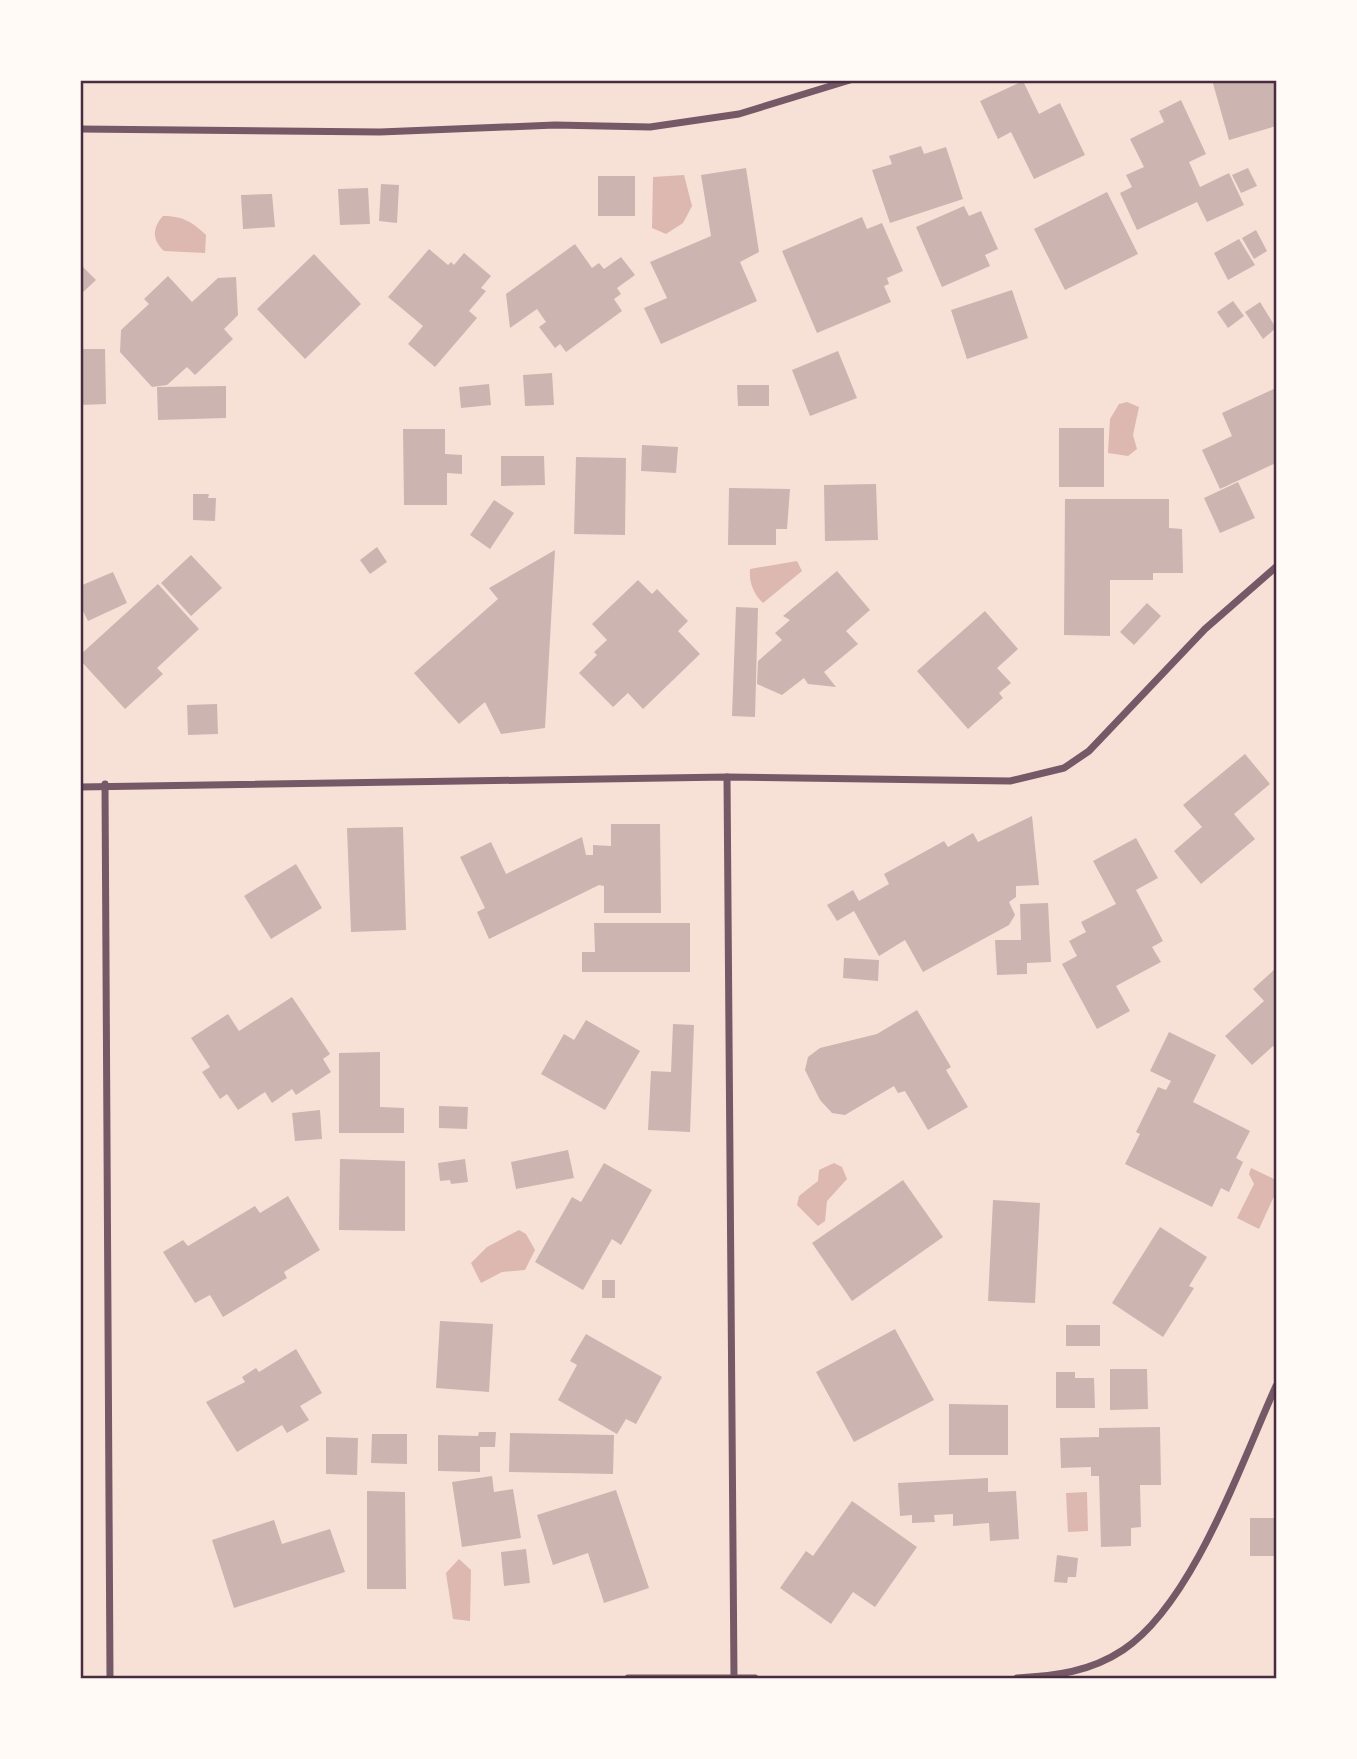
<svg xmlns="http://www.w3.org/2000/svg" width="1357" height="1759" viewBox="0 0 1357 1759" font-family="Manrope,sans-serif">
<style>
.water{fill:#dcb8b0}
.building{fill:#ccb4b1}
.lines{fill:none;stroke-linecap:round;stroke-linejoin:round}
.minor{stroke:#755966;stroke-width:7}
.neatline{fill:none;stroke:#4a2c40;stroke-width:2.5}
</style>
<rect width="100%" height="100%" fill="#f7e1d7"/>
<g class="water">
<polygon points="684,175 692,206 683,223 666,234 652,228 653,177"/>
<path d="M163 216C183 216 192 222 206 235L205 253 164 251C152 240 152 228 163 216Z"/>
<polygon points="1127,402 1139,407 1133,435 1137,449 1128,456 1108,453 1110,419 1119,404"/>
<path d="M797 561 802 571 763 603C753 594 749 582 750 569Z"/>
<polygon points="834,1163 842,1167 847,1179 827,1201 825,1221 818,1226 797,1205 799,1196 818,1181 819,1170"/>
<polygon points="1251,1168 1276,1180 1276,1192 1259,1229 1237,1218 1254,1184 1249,1174"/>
<polygon points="519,1230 526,1234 535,1250 525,1270 502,1272 481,1283 471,1263 487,1247"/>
<polygon points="1087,1492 1088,1531 1068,1532 1066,1493"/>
<polygon points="459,1559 471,1570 470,1621 453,1619 446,1573"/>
</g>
<g class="building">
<polygon points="1212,80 1276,80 1276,126 1229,140"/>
<polygon points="1023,81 1039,114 1060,103 1085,155 1034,179 1011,132 998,139 980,101"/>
<polygon points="1181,100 1206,154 1189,162 1200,187 1229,173 1244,205 1207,222 1197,202 1137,230 1120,193 1132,187 1126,175 1144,167 1130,139 1164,122 1159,111"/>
<polygon points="921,146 924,154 946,147 963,199 890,223 872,170 892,164 889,156"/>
<polygon points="746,168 759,252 740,262 757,301 661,344 644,308 667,298 650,262 711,236 701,175"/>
<polygon points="1248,168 1257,186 1241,193 1232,175"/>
<rect x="598" y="176" width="37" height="40"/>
<polygon points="381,184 399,185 397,223 379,221"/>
<polygon points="368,188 370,224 340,225 338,189"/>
<polygon points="1107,192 1138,254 1065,290 1034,229"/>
<polygon points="272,194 275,227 243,229 241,195"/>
<polygon points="964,206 969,216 981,211 998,249 985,255 990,266 942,287 916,227"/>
<polygon points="862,217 867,229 882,223 903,271 887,278 889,284 884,286 891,302 817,333 782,251"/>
<polygon points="1256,230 1267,251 1254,259 1242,238"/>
<polygon points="1239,239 1255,265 1228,280 1214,253"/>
<polygon points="575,244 592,268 599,263 604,269 621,257 635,275 617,288 621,294 614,299 622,311 566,352 560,344 555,348 539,327 546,322 537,309 510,328 506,294"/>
<polygon points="429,249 448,265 451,262 454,265 464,253 491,276 481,288 486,291 469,311 477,318 435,367 408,344 423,326 388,297"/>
<polygon points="314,254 361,304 305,359 257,309"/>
<polygon points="80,264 96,280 80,295"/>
<polygon points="168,276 192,302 218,278 236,277 238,315 224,329 233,339 195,375 187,367 167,385 152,387 120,352 121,330 149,304 144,299"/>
<polygon points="1012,290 1028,338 967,359 951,310"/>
<polygon points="1233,301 1244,316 1228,328 1217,312"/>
<polygon points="1260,302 1276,328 1263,339 1245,312"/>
<polygon points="80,349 105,349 106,404 80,405"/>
<polygon points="838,351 857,398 810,416 792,370"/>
<polygon points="552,373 554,405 525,406 523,375"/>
<polygon points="489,384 491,405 461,408 459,387"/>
<polygon points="737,385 769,385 769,406 738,406"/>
<polygon points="226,386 226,418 158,420 157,387"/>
<polygon points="1276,388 1276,463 1220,489 1202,450 1232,436 1222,413"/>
<rect x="1059" y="428" width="45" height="59"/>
<polygon points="403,429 445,429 445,454 462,455 462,474 447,473 447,505 404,505"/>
<polygon points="642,445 678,447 676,473 641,471"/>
<polygon points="501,456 544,456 545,485 501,486"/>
<polygon points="576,457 626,458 625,535 574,534"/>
<polygon points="1238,482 1255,518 1220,533 1204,498"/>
<polygon points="876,484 878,540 825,541 824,485"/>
<polygon points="729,488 790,489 787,529 776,529 776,545 728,545"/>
<polygon points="193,494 209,494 208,498 216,498 215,521 193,520"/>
<polygon points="1065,499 1169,499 1169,528 1182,529 1183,573 1153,573 1153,580 1110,580 1110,636 1064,635"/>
<polygon points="494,500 514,513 490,549 470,535"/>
<polygon points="377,547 387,562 370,574 360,560"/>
<polygon points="555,550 545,728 501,734 485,702 459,724 414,673 498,599 489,588"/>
<polygon points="191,555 222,588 191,616 161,583"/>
<polygon points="837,571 870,610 846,631 858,644 824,672 836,687 808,684 804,678 782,695 757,684 758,661 782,640 775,633 790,620 783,616"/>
<polygon points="113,572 127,603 88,621 80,605 80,586"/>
<polygon points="638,580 652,594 657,589 688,621 678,631 700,654 643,709 628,693 613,707 579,673 597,655 594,652 607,640 592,624"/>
<polygon points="158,584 199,629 157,668 163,674 125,709 80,660 80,655"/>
<polygon points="1147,603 1161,616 1134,645 1120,632"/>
<polygon points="736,607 758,608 755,717 732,716"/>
<polygon points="985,611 1018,649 997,668 1011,683 999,693 1003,698 968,729 917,671"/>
<polygon points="217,704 218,734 188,735 187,705"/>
<polygon points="1245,754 1270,784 1234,814 1255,839 1201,884 1174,851 1202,827 1183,805"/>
<polygon points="1032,816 1039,885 1016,886 1016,897 1009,902 1015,915 1009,925 923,972 905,940 879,956 854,911 837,921 827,905 853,890 859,901 889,884 884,874 944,841 948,847 973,833 978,842"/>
<polygon points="611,824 660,824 661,913 604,913 604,886 599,885 489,939 477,912 485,908 460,857 491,842 506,874 582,837 586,855 593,855 593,845 611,846"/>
<polygon points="403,827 406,930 351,932 347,828"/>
<polygon points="1136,838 1158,878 1136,890 1163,941 1152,947 1161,962 1116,986 1130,1011 1097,1029 1062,964 1077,956 1069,941 1086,932 1081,922 1116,904 1093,861"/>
<polygon points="296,864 322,908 271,939 244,896"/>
<polygon points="1048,903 1051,962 1027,963 1027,974 997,975 995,940 1021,940 1020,904"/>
<polygon points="594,923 690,923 690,972 582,972 582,952 595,952"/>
<polygon points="844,958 879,960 878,981 843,978"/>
<polygon points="1276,968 1276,1050 1273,1046 1252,1065 1225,1036 1264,1001 1253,989"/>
<polygon points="292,997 330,1054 323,1059 331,1072 296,1095 292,1089 272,1103 265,1092 238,1110 227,1094 220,1099 202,1072 210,1067 191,1038 228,1014 239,1031"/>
<polygon points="917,1010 951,1067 946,1070 968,1107 928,1130 905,1091 898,1093 894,1086 845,1115 832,1113 820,1100 805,1070 808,1057 820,1048 877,1034"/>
<polygon points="586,1020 640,1051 605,1110 541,1074 564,1034 574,1040"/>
<polygon points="673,1024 694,1025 690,1132 648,1130 651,1071 671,1072"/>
<polygon points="1169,1032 1216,1055 1193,1102 1250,1131 1236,1158 1243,1162 1229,1192 1221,1188 1212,1207 1125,1164 1140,1134 1136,1132 1158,1087 1166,1090 1171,1081 1150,1071"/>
<polygon points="380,1052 380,1107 404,1108 404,1133 339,1133 339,1053"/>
<polygon points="439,1106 468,1107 467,1129 439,1128"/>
<polygon points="320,1110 322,1139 295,1141 292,1113"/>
<polygon points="568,1150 574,1178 516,1189 511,1162"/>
<polygon points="340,1159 405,1161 405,1231 339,1230"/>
<polygon points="465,1159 468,1182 451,1184 450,1180 440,1181 438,1163"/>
<polygon points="604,1163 652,1190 621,1245 612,1239 583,1290 535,1262 572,1197 581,1202"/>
<polygon points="903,1180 943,1237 852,1301 812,1243"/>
<polygon points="288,1196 320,1250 284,1272 287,1278 223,1317 210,1295 195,1303 163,1252 183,1240 188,1246 255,1206 260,1213"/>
<polygon points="993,1200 1040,1203 1035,1303 988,1301"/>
<polygon points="1160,1227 1207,1257 1189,1286 1194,1288 1163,1337 1112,1303"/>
<rect x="602" y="1280" width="13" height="18"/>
<polygon points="440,1321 493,1324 489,1392 436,1388"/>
<rect x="1066" y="1325" width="34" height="21"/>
<polygon points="895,1329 934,1400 854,1442 816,1372"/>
<polygon points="586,1334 662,1377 636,1424 626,1419 617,1434 558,1400 577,1365 570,1361"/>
<polygon points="296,1349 322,1393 300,1406 309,1420 287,1433 282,1425 237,1452 206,1402 245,1382 242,1377 256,1368 259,1372"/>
<polygon points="1110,1369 1147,1369 1148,1409 1110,1410"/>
<polygon points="1056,1372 1075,1372 1075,1378 1094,1378 1095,1408 1056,1408"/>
<polygon points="949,1404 1008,1405 1008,1455 949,1455"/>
<polygon points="1160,1427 1161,1485 1140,1485 1141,1527 1131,1528 1131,1546 1101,1547 1099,1476 1091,1476 1091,1467 1061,1468 1060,1438 1099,1437 1099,1428"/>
<polygon points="479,1432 496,1432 495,1447 480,1447 480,1472 438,1471 438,1435 478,1436"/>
<polygon points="510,1433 614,1435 613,1474 509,1472"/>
<polygon points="372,1434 407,1434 407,1464 371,1463"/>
<polygon points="326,1437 358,1438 357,1475 326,1474"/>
<polygon points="492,1476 494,1492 513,1489 521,1538 462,1547 452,1482"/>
<polygon points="988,1478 988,1492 1016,1491 1019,1539 990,1541 989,1523 953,1526 953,1514 934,1515 935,1522 912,1523 912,1515 900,1516 898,1483"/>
<polygon points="616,1490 649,1588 604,1603 588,1553 553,1565 537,1515"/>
<polygon points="367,1491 405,1492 406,1589 367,1589"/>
<polygon points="852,1501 917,1547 875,1607 853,1592 831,1624 780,1588 806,1551 813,1556"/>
<rect x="1250" y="1518" width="26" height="38"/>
<polygon points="274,1520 282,1544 330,1529 345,1572 234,1608 212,1540"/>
<polygon points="526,1549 530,1583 504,1586 501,1552"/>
<polygon points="1057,1555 1078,1558 1076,1577 1068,1577 1067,1583 1054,1582"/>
</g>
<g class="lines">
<g class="minor">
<polyline points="80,129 380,132 555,125 650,127 739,114 850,80"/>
<polyline points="727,777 734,1678"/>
<polyline points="105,784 110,1678"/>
<polyline points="80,787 727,777 1010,781 1064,768 1089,751 1205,629 1276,567"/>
<polyline points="628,1678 755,1678"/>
<path d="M1017 1678C1055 1676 1090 1672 1123 1650 1193 1604 1242 1461 1276 1386"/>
</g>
</g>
<rect width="1357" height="1759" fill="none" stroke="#fffaf5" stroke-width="164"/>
<rect x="82" y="82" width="1193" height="1595" class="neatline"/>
</svg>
